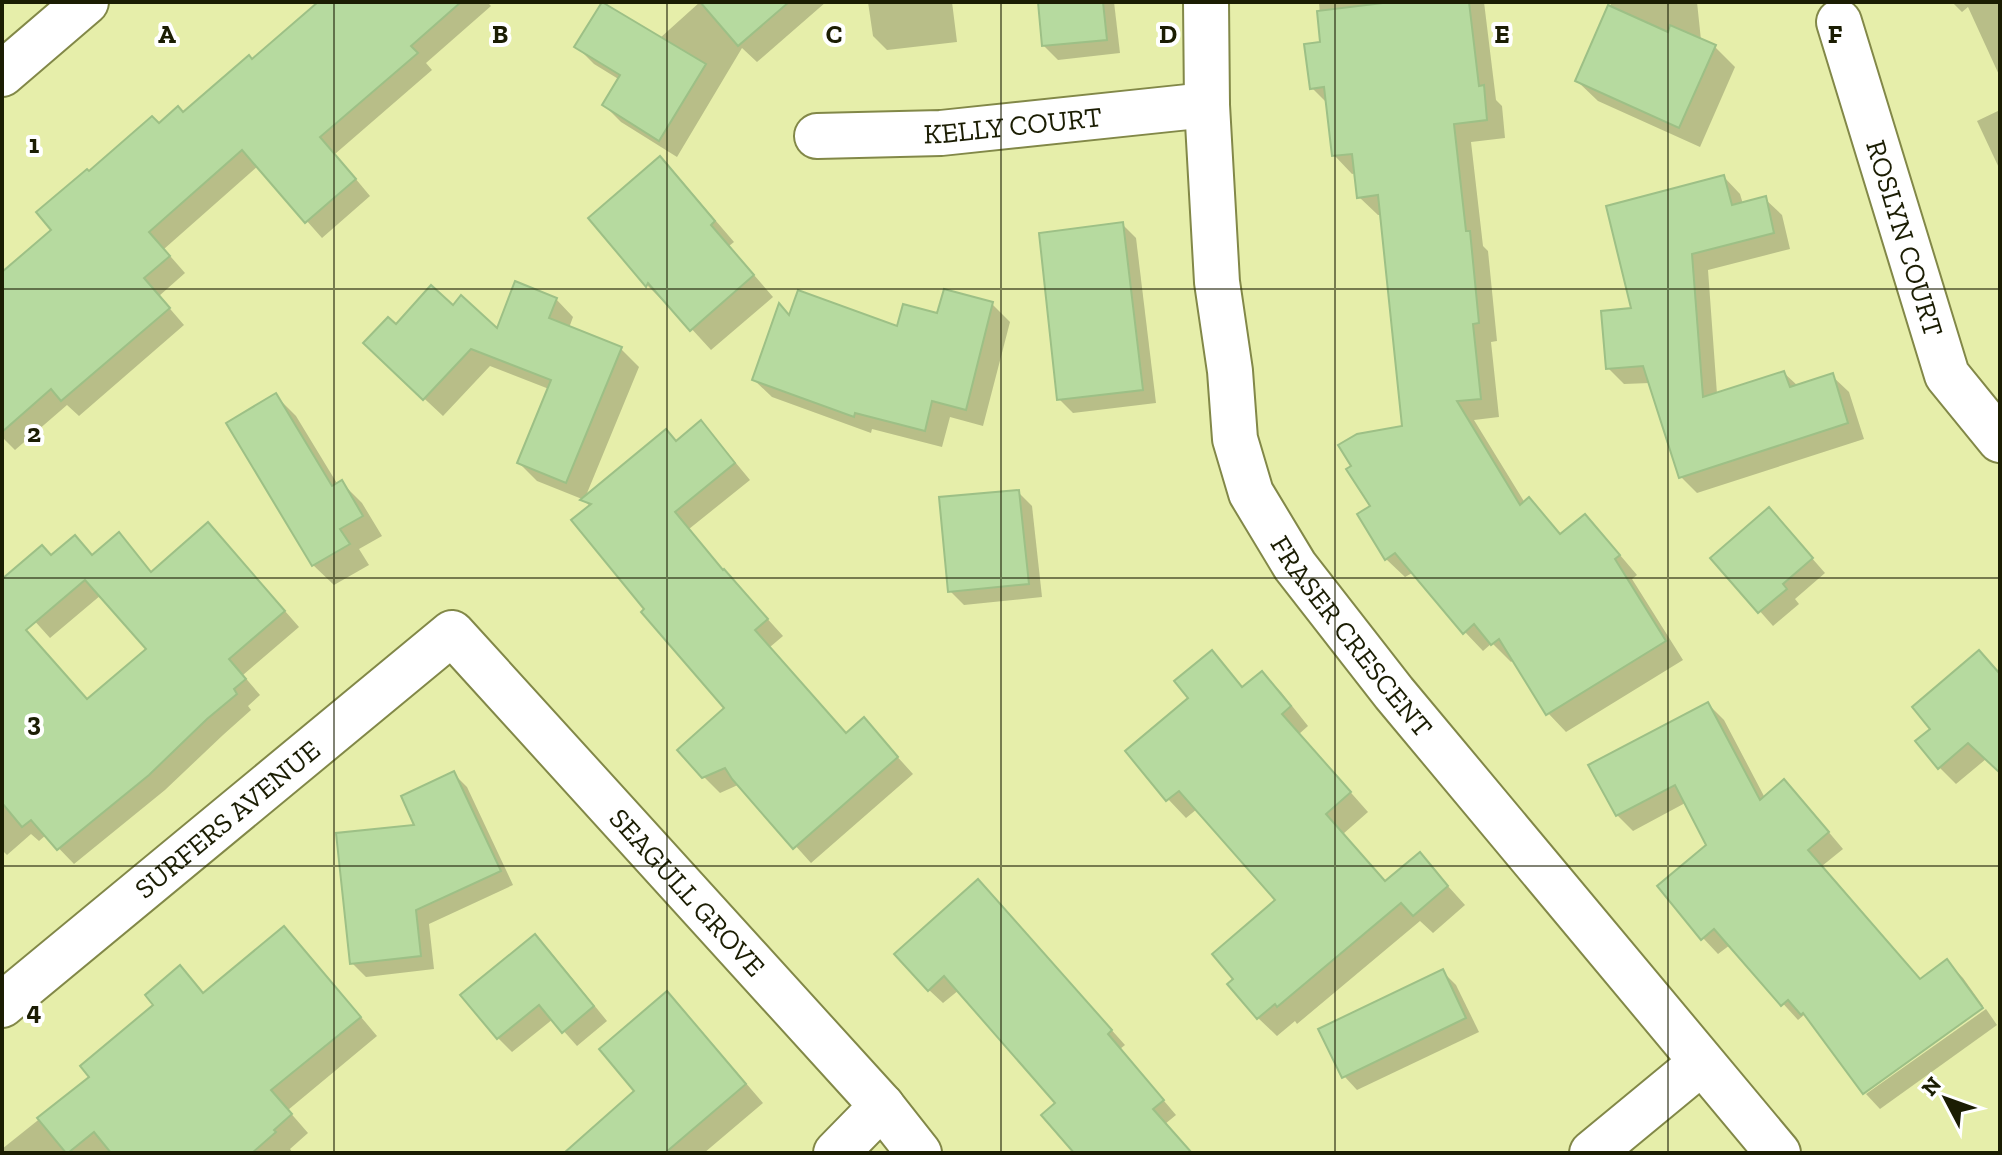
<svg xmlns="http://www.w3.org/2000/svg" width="2002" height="1155" viewBox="0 0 2002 1155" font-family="'Zilla Slab',serif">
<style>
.shadow{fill:#0003}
.building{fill:#b6da9f;stroke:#9dc086;stroke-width:2;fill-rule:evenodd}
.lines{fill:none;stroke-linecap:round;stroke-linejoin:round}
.minor-casing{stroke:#828848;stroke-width:48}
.tertiary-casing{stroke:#828848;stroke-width:48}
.minor{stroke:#fff;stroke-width:44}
.tertiary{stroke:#fff;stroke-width:44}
.grid{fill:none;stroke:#1b1d03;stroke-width:2;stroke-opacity:0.55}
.labels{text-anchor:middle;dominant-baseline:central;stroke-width:8;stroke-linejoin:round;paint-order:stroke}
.street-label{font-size:28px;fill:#1b1d03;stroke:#fff}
.grid-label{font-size:26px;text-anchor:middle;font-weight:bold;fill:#1b1d03;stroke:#fff;stroke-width:8;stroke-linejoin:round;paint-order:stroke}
</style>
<rect width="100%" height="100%" fill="#e6eeaa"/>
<g class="shadow">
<polygon points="321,2 487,2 491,6 426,63 432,70 335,154 370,196 322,238 258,166 164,249 185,273 159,296 184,325 79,416 67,405 15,450 2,437 2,275 54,230 89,174 159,126 183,114 252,61"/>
<polygon points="700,2 826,2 757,62 742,48 677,157 621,122 604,105 620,80 594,64 576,46 660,38"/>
<polygon points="868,2 952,2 957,42 887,50 873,36"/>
<polygon points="1040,2 1114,2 1120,53 1058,60 1044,46"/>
<polygon points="1319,2 1484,2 1496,100 1502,106 1505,138 1471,142 1483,246 1488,251 1497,341 1491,342 1499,417 1474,420 1525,503 1529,500 1562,535 1603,535 1637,575 1632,579 1683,660 1566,732 1548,713 1514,660 1511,662 1492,643 1483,651 1465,632 1414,572 1405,577 1386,559 1372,507 1404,428 1382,215 1378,215 1359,197 1357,173 1352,174 1334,155 1328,104 1312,88 1322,44"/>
<polygon points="1612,2 1697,2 1701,40 1715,47 1735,67 1700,147 1598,101 1577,81"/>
<polygon points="1952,2 2000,2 2000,77 1968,7 1962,12"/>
<polygon points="2000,110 2000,170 1977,121"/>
<polygon points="660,158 680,179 734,242 729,246 773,297 711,350 668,303 667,305 648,286 590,218"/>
<polygon points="1724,177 1740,194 1743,204 1765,199 1782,215 1790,249 1708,270 1717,394 1784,373 1798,386 1832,376 1849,392 1864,439 1697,493 1681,477 1650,383 1624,384 1608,368 1634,310"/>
<polygon points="1122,224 1136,238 1156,403 1073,413 1059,399"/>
<polygon points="556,299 573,317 569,328 621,349 639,367 585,498 678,443 700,423 716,439 750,480 689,529 725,572 783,636 770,647 847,735 864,720 913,774 811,863 740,784 720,793 704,777 727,709 591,507 582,499 537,481 519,463 549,389 490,366 443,416 384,361 396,327 453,308 497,332"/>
<polygon points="992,304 1010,322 983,426 950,417 942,447 872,429 871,433 772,397 754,380 790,318 899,328 939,316"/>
<polygon points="276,396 296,416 338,485 342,483 362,503 382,536 359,549 369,565 334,585 313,565"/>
<polygon points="1018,492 1032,506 1042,597 964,605 950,591"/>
<polygon points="1782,524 1825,573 1795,599 1799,604 1773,626 1713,558"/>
<polygon points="75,537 93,556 134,551 152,573 223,540 299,627 243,675 260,695 248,706 251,710 223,735 165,790 74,864 46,835 39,841 31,834 7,855 2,850 2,611 88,701 149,649 101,595 50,638 5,588 52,558"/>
<polygon points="1979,652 1999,673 2000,672 2000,772 1986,759 1956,784 1939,767 1933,729"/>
<polygon points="1212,653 1244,688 1262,674 1281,692 1308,726 1299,734 1368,812 1343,834 1387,883 1420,855 1465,905 1433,933 1420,921 1297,1024 1295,1021 1277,1036 1258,1018 1236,979 1278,901 1197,809 1186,818 1168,799 1191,698"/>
<polygon points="1708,704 1724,720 1765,798 1800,798 1843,849 1822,866 1921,981 1947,962 1963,978 1983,1006 1864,1091 1818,1030 1804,1015 1798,1020 1730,945 1718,954 1703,938 1709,845 1687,802 1633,831 1617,815"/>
<polygon points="453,773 467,787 513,885 429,924 434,969 366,977 352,963"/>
<polygon points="992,896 1125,1045 1120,1049 1176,1115 1165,1124 1191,1153 1076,1153 1058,1104 959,990 943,1003 929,990"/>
<polygon points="284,929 302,947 377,1036 288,1110 308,1133 290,1149 292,1152 291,1153 2,1153 2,1149 92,1077 156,1006 179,968 204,994"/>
<polygon points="535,936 549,950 607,1021 577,1046 553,1019 512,1052 498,1038"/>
<polygon points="1442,971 1456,985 1479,1032 1357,1090 1344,1076"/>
<polygon points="1986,1009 1997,1025 1880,1109 1866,1094"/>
<polygon points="685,1012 763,1103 704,1153 567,1153 637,1091"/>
</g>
<g class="building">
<polygon points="318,2 461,2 411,46 418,53 320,137 356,179 305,223 242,150 149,232 170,256 144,278 170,308 61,401 51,389 2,432 2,272 51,230 36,212 87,169 89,171 152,116 159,123 178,106 183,112 249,55 252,59"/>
<polygon points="602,2 706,64 659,141 602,105 620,75 574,47"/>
<polygon points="700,2 789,2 738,46"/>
<polygon points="1038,2 1103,2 1107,40 1042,46"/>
<polygon points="1391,2 1469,2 1479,86 1484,85 1487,120 1454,124 1466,231 1470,231 1479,323 1473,324 1481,399 1457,401 1520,505 1529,497 1560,534 1585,514 1620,555 1615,559 1666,641 1546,715 1499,639 1491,645 1474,624 1463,634 1395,553 1385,560 1357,514 1370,506 1346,469 1351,466 1338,445 1357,434 1402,426 1378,195 1357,198 1352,154 1332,156 1324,87 1310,89 1304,44 1320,42 1317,11"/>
<polygon points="1608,5 1668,32 1670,25 1716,45 1679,128 1575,81"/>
<polygon points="660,156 715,221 711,225 754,275 690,331 648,283 646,287 588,218"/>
<polygon points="1724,175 1732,205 1766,196 1774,233 1692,254 1703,397 1784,371 1790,387 1833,373 1848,423 1679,478 1643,366 1606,369 1601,311 1631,308 1606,206"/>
<polygon points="1123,222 1143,390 1057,400 1039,233"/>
<polygon points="515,281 557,298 549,318 622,347 566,483 517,463 551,380 471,349 423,400 363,343 388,317 396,324 431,285 453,305 461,295 497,328"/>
<polygon points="944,289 993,302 966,410 932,401 925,431 855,413 854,417 752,380 779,303 789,315 798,290 897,326 903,304 937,313"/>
<polygon points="276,393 332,486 342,480 363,516 340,529 350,544 312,566 226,423"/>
<polygon points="701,420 735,463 675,512 723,570 724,569 768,619 755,630 846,733 864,717 898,757 793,849 732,779 725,768 702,778 677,750 724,708 641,612 644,609 571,520 591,504 580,500 666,429 676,441"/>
<polygon points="1019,490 1029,584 948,592 939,497"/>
<polygon points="1769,507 1813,558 1783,584 1787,589 1758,613 1710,558"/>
<path d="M208 522 285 611 229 659 246 679 234 689 237 694 207 719 149 775 57 850 31 820 22 827 2 803V579L42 545 51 555 75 535 92 555 119 532 151 572ZM85 580 146 649 87 699 26 630Z"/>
<polygon points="1212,650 1242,687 1262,671 1291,706 1282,714 1351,792 1326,814 1385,881 1420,852 1448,886 1413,916 1401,903 1277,1007 1275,1004 1257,1019 1227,984 1233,979 1212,954 1275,900 1179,791 1166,801 1125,751 1188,698 1174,681"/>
<polygon points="1979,650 2000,674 2000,773 1968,743 1938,769 1915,741 1930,729 1912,707"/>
<polygon points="1708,702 1760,800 1784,779 1829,832 1808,850 1920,979 1947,959 1983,1008 1863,1094 1803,1013 1801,1015 1788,1000 1781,1006 1714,929 1701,940 1657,886 1706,845 1675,785 1616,816 1588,765"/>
<polygon points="454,771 501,871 416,910 421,956 350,964 336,833 414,825 401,796"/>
<polygon points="978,879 1112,1030 1108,1034 1164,1100 1153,1109 1192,1153 1074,1153 1041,1115 1055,1103 944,976 928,991 894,954"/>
<polygon points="284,926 361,1017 271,1090 292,1114 274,1130 276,1132 252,1153 111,1153 94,1132 68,1153 66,1153 37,1118 89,1077 80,1066 153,1005 145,995 180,965 203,993"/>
<polygon points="535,934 594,1006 562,1033 539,1005 497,1039 460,995"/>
<polygon points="1443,969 1466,1018 1342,1078 1318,1029"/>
<polygon points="667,991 746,1084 665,1153 564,1153 634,1091 599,1049"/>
</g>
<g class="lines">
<g class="minor-casing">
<g id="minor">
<path id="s1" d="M1206 2 1207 105 1217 282 1230 371 1235 439 1251 493 1295 566 1394 693 1778 1153"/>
<path id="s2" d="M1839 22 1947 375 2000 440"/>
<path id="s3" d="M817 136 941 133 1207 105"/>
<path id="s4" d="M2 1005 452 633 882 1106 919 1153"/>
<polyline points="836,1153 882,1106"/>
<polyline points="1592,1153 1701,1063"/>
</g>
</g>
<g class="tertiary-casing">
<polyline id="tertiary" points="2,74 86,2"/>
</g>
<use href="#minor" class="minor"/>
<use href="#tertiary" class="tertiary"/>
</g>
<path class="grid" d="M334 2V1153M667 2V1153M1001 2V1153M1335 2V1153M1668 2V1153M2 289H2000M2 578H2000M2 866H2000"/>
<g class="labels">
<g class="street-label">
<text stroke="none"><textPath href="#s3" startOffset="196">KELLY COURT</textPath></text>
<text stroke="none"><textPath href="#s2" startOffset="226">ROSLYN COURT</textPath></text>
<text stroke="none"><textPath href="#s1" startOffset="670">FRASER CRESCENT</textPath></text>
<text stroke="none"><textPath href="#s4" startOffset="292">SURFERS AVENUE</textPath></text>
<text stroke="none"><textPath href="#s4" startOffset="934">SEAGULL GROVE</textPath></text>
</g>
</g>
<g class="grid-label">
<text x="167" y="43">A</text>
<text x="500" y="43">B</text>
<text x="834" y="43">C</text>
<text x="1168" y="43">D</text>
<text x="1502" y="43">E</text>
<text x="1835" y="43">F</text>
<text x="34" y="153">1</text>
<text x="34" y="442">2</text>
<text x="34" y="731">3</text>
<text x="34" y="1020">4</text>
</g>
<rect width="2002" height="1155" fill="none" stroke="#1b1d03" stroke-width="8"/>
<g transform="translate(1946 1099) rotate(311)" stroke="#ffffff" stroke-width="6" paint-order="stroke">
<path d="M0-6L14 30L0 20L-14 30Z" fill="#1b1d03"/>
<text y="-12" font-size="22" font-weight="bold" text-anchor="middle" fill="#1b1d03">N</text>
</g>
</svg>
